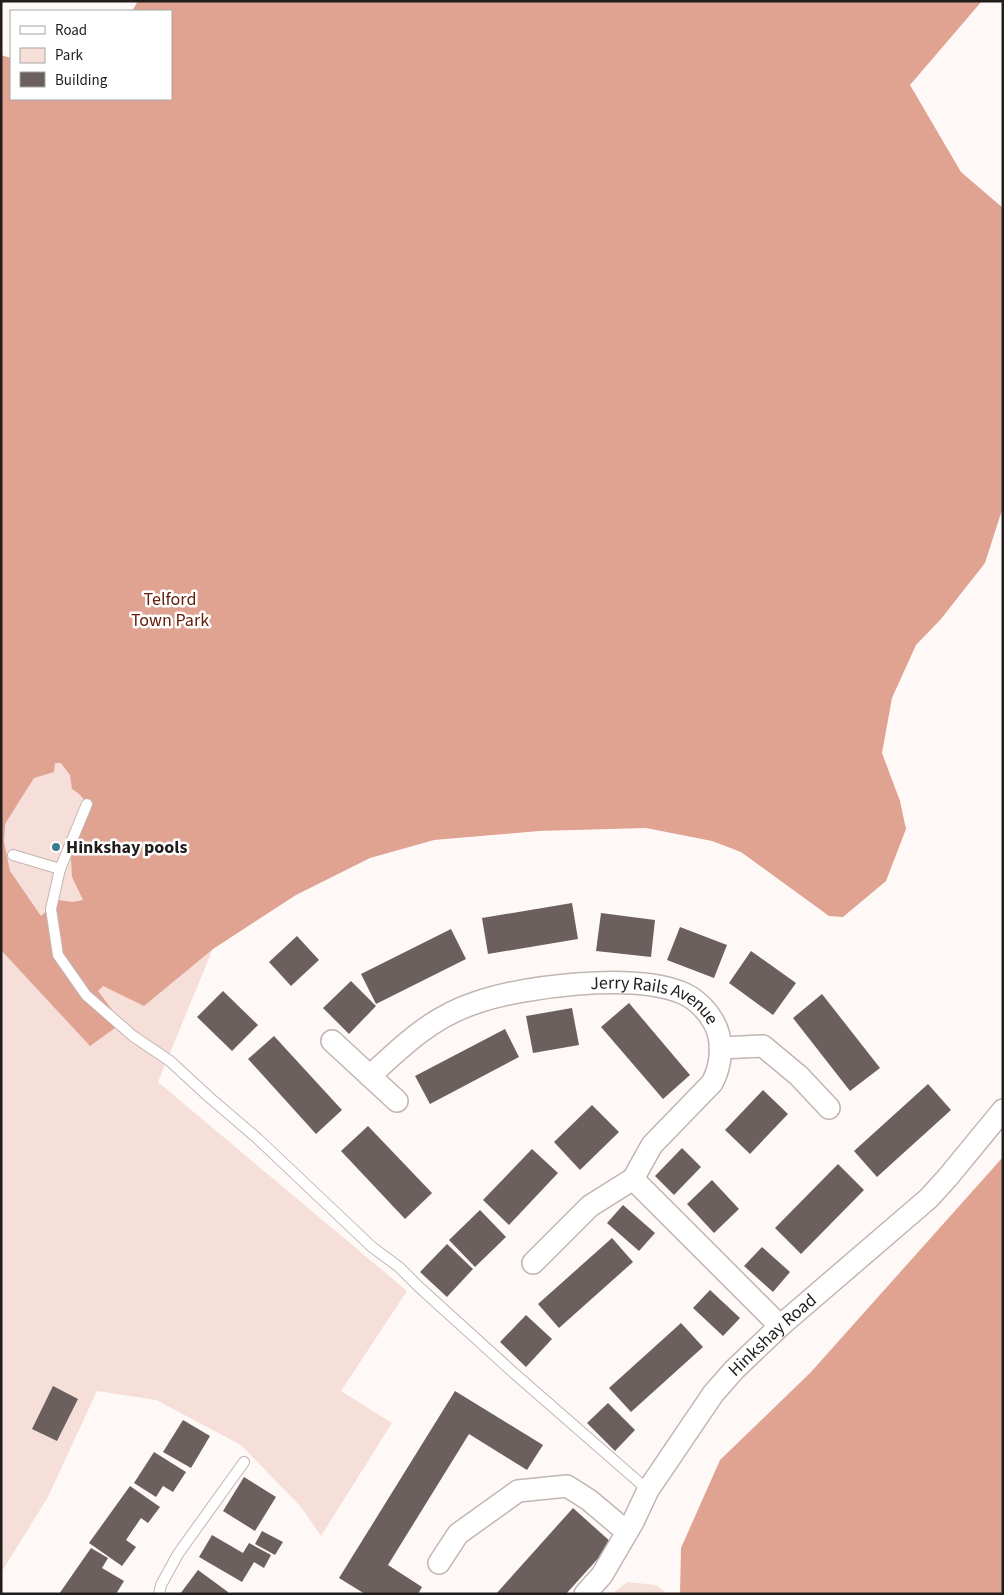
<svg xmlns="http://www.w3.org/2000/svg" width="1004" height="1595" viewBox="0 0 1004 1595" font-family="'Source Sans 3',sans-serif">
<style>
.green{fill:#f7dfd9}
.forest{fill:#e0a392;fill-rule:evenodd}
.building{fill:#6b605d}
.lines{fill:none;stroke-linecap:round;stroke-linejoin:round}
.service-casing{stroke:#c2b5b2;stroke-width:12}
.minor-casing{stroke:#c2b5b2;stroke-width:24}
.service{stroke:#fff;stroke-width:10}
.minor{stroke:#fff;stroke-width:21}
.poi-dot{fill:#397c8c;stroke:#fff;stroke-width:2}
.labels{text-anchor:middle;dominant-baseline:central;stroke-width:5;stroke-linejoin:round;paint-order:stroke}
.park-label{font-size:18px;fill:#641d09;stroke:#fff}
.poi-label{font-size:18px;font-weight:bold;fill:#211d1b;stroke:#fff;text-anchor:start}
.street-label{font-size:18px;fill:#211d1b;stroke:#fff}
</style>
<rect width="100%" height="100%" fill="#fef9f7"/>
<g class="green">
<polygon points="455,362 158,1082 407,1291 341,1391 392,1423 321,1536 301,1507 241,1445 156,1400 97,1391 48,1497 1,1573 1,477"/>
<polygon points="627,1582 656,1585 667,1594 612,1594"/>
</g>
<g class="forest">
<path d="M138 1H982L910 85 961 172 1003 208V507L985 563 941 619 916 645 892 698 882 753 900 801 906 829 886 881 843 917 829 916 741 852 712 841 646 828 539 831 434 840 370 858 296 895 213 949 144 1006 103 986 98 991 122 1023 90 1046 1 950V55L11 58V99H171V11H132ZM55 763H61L70 775 72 789C85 797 86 802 88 817L70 842 72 877 83 900 73 902 59 900 41 916 10 871 4 842 5 824 34 778 54 772Z"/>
<polygon points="1003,1157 1003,1594 680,1594 681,1548 720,1460 811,1372"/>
</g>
<g class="building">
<polygon points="572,903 578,939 488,954 482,918"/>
<polygon points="601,913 655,920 651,957 596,951"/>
<polygon points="680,927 727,945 714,978 667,960"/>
<polygon points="451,929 466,959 376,1004 361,974"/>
<polygon points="297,936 319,960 291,986 269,962"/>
<polygon points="751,951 796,983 773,1015 729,983"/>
<polygon points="351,981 376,1006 349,1034 323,1008"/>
<polygon points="223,991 258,1025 232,1051 197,1017"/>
<polygon points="822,994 880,1068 850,1091 793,1018"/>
<polygon points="629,1003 690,1075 663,1099 601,1027"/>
<polygon points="572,1008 579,1045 533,1053 526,1016"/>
<polygon points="505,1029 519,1057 430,1104 415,1076"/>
<polygon points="274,1036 342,1110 316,1134 248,1059"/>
<polygon points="928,1084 951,1110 877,1177 854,1151"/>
<polygon points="763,1090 788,1114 750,1154 725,1130"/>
<polygon points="592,1105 619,1132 580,1170 554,1142"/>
<polygon points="368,1126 432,1193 405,1219 341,1151"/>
<polygon points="682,1148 701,1167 674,1195 655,1176"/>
<polygon points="532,1149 558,1173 509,1225 483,1200"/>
<polygon points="838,1164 864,1190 801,1254 775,1228"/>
<polygon points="712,1180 739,1209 714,1233 687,1204"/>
<polygon points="623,1205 655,1233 639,1251 607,1223"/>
<polygon points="480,1210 506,1237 475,1267 449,1240"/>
<polygon points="612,1238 633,1262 559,1328 538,1304"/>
<polygon points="447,1244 473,1269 447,1297 420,1272"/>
<polygon points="762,1247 790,1272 773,1292 744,1266"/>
<polygon points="710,1290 740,1318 723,1336 693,1308"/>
<polygon points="526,1315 552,1339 526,1367 500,1342"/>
<polygon points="681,1323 703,1347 631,1412 609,1388"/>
<polygon points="53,1386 78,1399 57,1441 32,1429"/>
<polygon points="455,1391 543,1445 527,1470 469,1434 388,1565 422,1587 418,1594 365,1594 339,1578"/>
<polygon points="608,1403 635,1430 615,1451 587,1423"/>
<polygon points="183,1420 210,1436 191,1468 163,1452"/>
<polygon points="154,1452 186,1472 173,1492 163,1486 156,1497 134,1483"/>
<polygon points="244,1477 276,1497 255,1531 223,1511"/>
<polygon points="130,1486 160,1507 148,1523 141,1518 126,1540 136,1547 122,1566 89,1543"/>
<polygon points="573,1508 612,1543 566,1594 496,1594"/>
<polygon points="262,1531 283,1542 275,1555 255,1544"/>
<polygon points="212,1535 243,1553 249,1543 271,1555 264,1568 254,1562 242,1582 199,1557"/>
<polygon points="91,1548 108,1558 102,1568 124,1581 116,1594 59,1594"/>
<polygon points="198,1570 228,1592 227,1594 180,1594"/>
</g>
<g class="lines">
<g class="service-casing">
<g id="service">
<polyline points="13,855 60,869 51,909 58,955 86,995 133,1036 170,1061 209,1097 258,1139 372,1247 399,1267 419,1287 515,1374 648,1490"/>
<polyline points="60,869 87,804"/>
<polyline points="159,1594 161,1585 178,1554 244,1462"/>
</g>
</g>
<g class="minor-casing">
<g id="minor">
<polyline points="332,1041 397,1101"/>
<polyline points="720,1048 763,1046 799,1076 829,1108"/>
<path id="s1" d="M370 1076C402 1046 432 1017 475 1003 524 986 631 973 680 992 694 997 706 1009 713 1021 724 1039 722 1065 712 1083L652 1145 633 1179 780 1326"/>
<polyline points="533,1263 590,1206 633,1179"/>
<polyline points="439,1563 458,1534 518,1491 567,1486 589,1500 627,1532"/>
<path id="s2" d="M585 1594 602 1575 633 1522 648 1490 713 1394 734 1370 780 1326 929 1198 948 1177 1003 1110"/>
</g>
</g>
<use href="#service" class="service"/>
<use href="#minor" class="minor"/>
</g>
<circle class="poi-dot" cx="56" cy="847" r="5"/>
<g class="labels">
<g class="park-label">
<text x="170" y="599">Telford<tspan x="170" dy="21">Town Park</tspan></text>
</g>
<g class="poi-label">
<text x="66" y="847">Hinkshay pools</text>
</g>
<g class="street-label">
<text stroke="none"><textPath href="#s1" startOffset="315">Jerry Rails Avenue</textPath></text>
<text stroke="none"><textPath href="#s2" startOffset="322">Hinkshay Road</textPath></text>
</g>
</g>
<rect width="1004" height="1595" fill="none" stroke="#211d1b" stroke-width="5"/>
<rect x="10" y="10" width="162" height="90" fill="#ffffff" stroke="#a6a5a4"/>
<rect x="20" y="26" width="25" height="8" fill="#ffffff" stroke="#a6a5a4"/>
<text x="55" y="35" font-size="15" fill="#211d1b">Road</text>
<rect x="20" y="48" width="25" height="15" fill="#f7dfd9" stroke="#a6a5a4"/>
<text x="55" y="60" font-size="15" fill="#211d1b">Park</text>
<rect x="20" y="72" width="25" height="15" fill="#6b605d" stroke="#a6a5a4"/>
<text x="55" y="85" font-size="15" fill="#211d1b">Building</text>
</svg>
